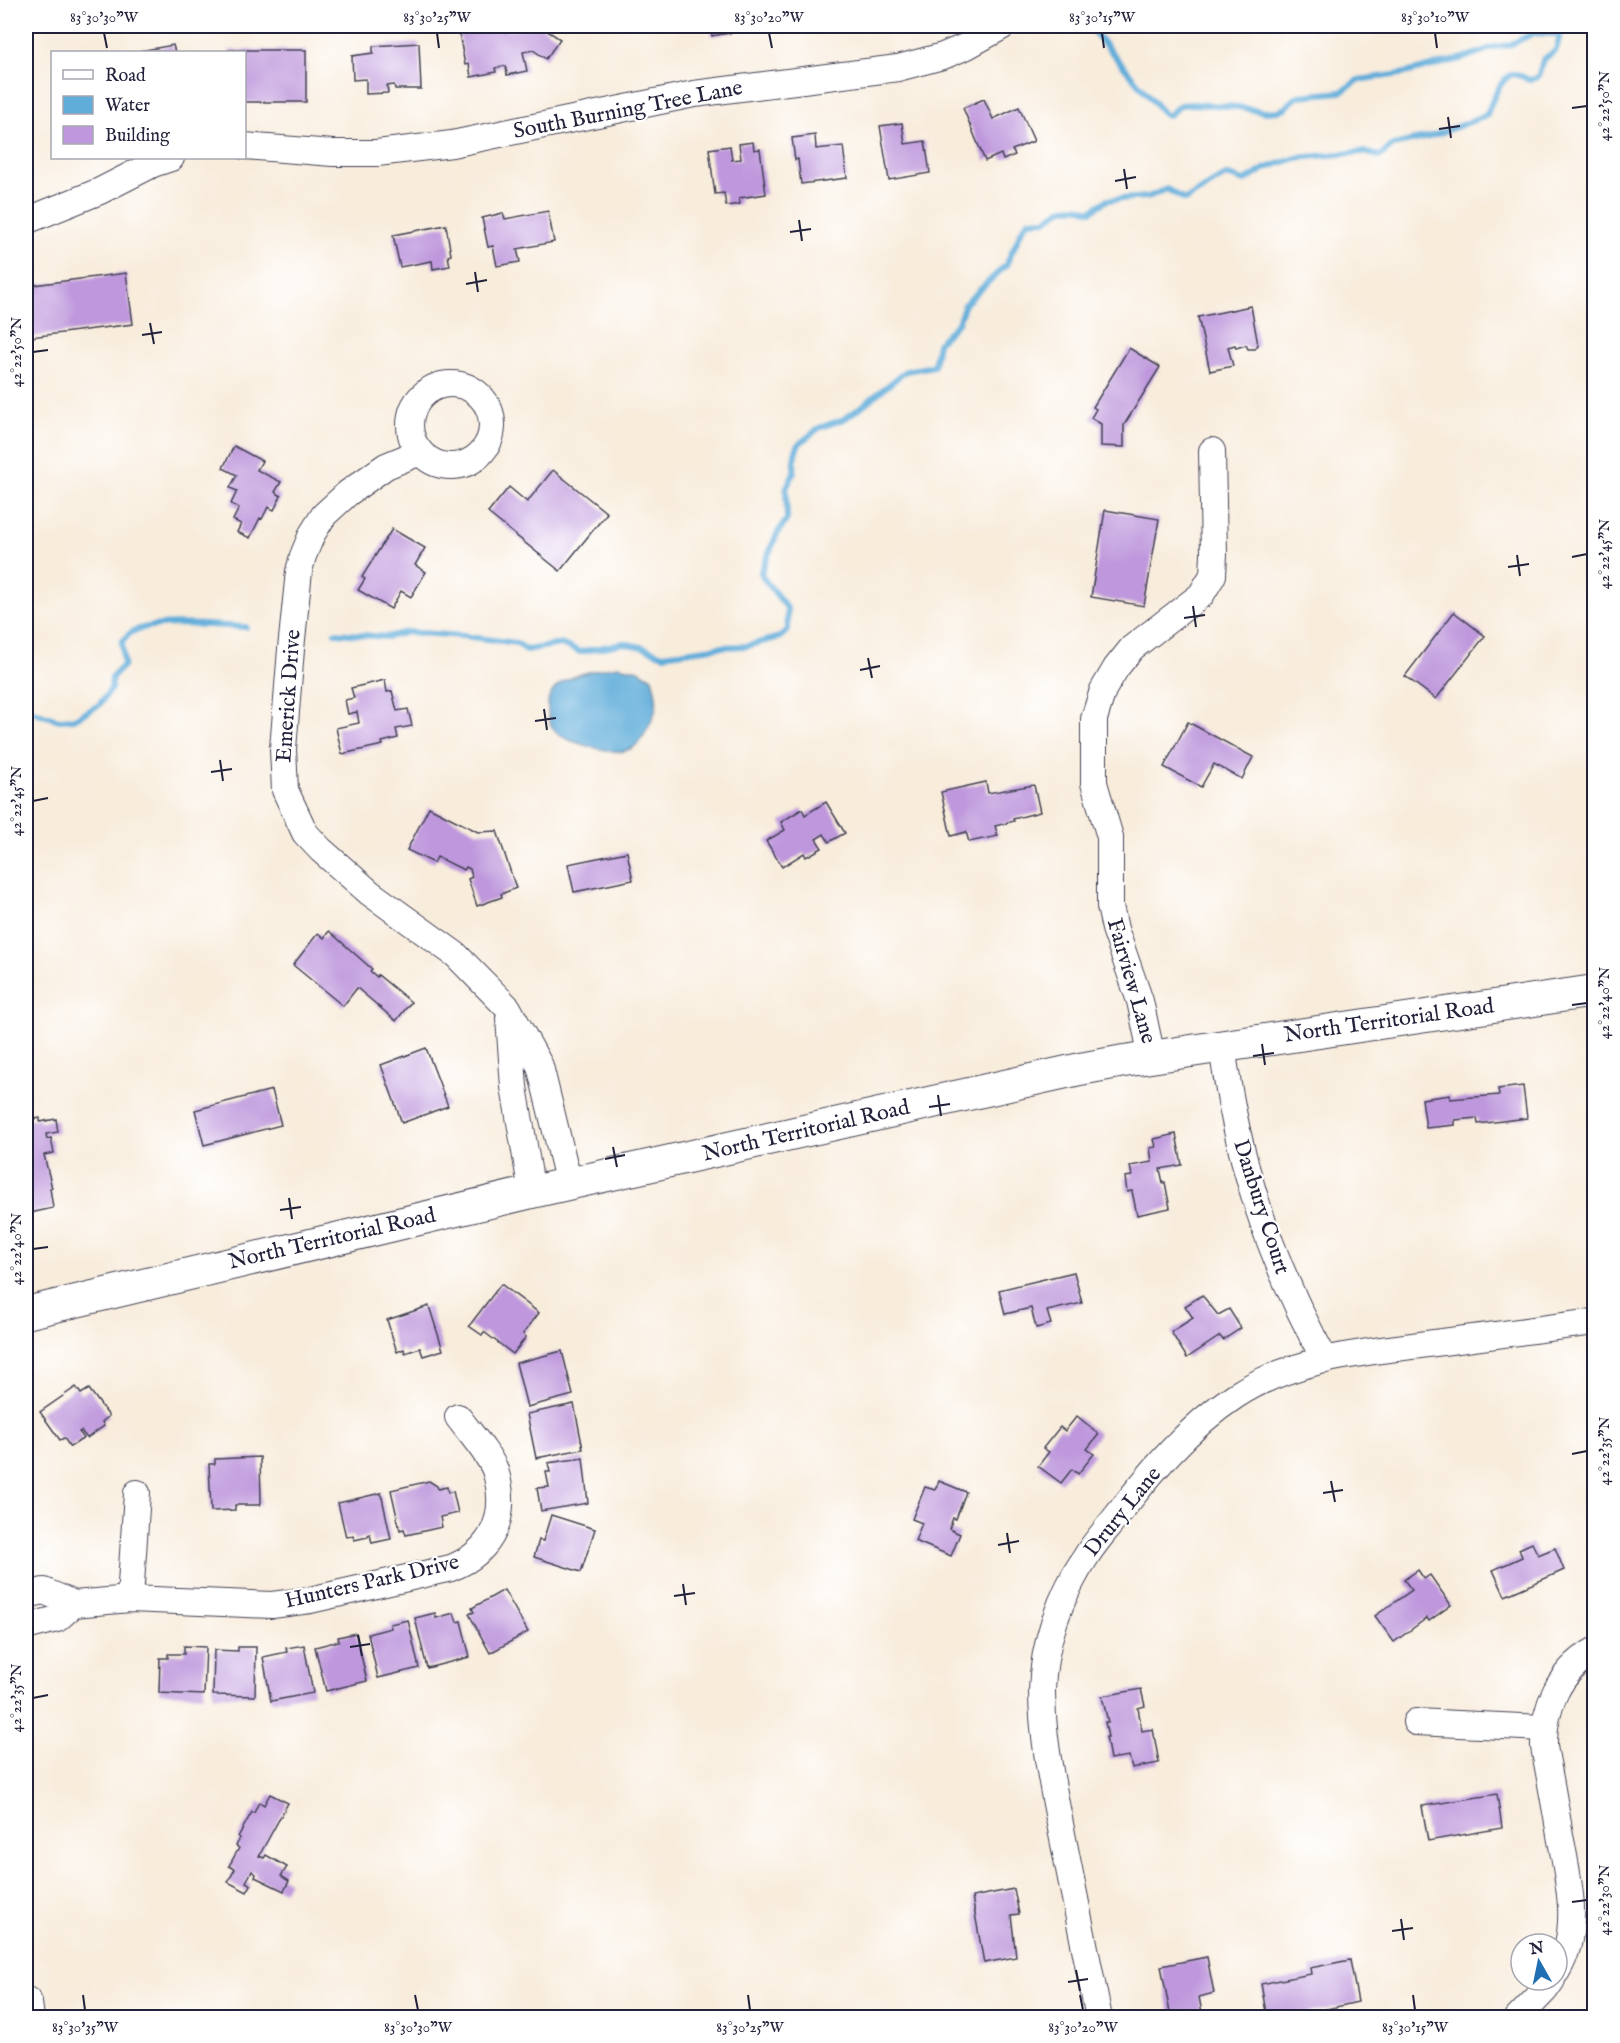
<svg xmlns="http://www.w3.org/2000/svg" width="1620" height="2043" viewBox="0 0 1620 2043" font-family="'IM FELL English',serif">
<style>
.water{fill:#61adda;stroke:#42688a;stroke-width:1.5}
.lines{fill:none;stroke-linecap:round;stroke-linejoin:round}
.stream{stroke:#61adda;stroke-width:6}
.building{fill:#be97dc}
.minor-casing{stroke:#424053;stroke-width:28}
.major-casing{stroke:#424053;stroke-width:34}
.minor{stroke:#fff;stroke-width:26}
.major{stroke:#fff;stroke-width:32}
.ticks{fill:none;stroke:#22223b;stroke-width:2}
.labels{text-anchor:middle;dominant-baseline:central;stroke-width:4.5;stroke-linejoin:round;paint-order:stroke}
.street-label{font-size:22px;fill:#22223b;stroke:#fff}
.neatline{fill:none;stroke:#22223b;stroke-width:2}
.ticks-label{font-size:15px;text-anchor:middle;fill:#22223b}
</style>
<rect width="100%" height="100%" fill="#fff"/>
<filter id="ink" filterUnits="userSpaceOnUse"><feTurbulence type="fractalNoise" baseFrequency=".0167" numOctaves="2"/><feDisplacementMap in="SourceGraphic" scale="12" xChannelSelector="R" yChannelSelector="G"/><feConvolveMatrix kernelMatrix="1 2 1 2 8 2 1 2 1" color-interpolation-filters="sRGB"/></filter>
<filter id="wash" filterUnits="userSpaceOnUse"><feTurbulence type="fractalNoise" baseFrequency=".008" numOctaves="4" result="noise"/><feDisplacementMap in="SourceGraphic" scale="24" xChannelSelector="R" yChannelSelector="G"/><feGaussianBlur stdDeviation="1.35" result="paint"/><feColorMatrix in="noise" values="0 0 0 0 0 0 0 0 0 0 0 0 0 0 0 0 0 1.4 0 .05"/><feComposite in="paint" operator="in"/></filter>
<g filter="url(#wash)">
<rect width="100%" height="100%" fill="#f8ecdb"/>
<path class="water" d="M618 666 639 670 652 678C658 700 659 706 649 726 646 732 641 741 636 745 634 747 627 751 624 751 612 754 562 741 555 731 550 726 548 717 548 710 544 677 594 670 618 666Z"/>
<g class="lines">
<g class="stream">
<polyline points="1089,26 1165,115 1169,115 1180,105 1194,104 1238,107 1265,112 1278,111 1285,108 1298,96 1341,92 1358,80 1401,74 1464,58 1494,47 1509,45 1534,33 1560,34 1567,26"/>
<path d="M335 633 387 637 407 632 463 636 517 643 526 650 561 644 580 652 623 643 642 647 663 655 720 647 747 646 780 637 788 630 787 608 764 579 761 572 777 534 787 519 786 489 794 472 795 453 799 444 819 428 844 419 861 407 906 371 934 366 938 343 958 323 965 304 1006 265 1022 230 1028 221 1045 220 1064 208 1078 207 1091 211 1107 200 1148 197 1167 189 1185 200 1226 175 1245 181 1266 168 1296 158 1363 152 1380 156 1393 145 1429 137 1483 117 1487 114C1491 103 1502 74 1515 74 1519 74 1525 78 1529 80L1538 77 1543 60 1556 50 1560 34"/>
<path d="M26 709 59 720 74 719 99 705 111 689 112 677 124 665 122 642C125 639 128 634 132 632 156 619 217 626 246 627"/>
</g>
</g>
<g id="blocks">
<g class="building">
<polygon points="474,26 480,30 506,26 507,31 540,26 560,39 546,59 533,50 523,52 527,71 507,75 506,66 495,68 496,72 471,77 469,64 465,65 459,33 463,32 465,28"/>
<polygon points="711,26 735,26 736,32 712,36"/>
<polygon points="419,43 421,89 395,89 394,85 387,86 388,93 366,94 366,79 353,80 352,56 373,53 373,46"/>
<polygon points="173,45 175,52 140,52 140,51"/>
<polygon points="229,50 306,50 306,102 244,102 244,52 229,52"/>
<polygon points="984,99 993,119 1019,107 1034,141 1012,150 1015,155 1003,160 1001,154 985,161 963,108"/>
<polygon points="902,123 905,144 925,141 930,173 889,180 880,126"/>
<polygon points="815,135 816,149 843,146 847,178 801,184 798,159 795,160 792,138"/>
<polygon points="753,142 754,150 760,149 766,194 739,198 740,204 726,206 724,193 715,194 709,149 730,146 732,160 741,159 739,144"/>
<polygon points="548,211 554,242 517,249 520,262 497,266 493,246 488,247 482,218 503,213 505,219"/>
<polygon points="446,225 451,255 448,256 450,266 433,269 432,261 400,267 393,235"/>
<polygon points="126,273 133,324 31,337 26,286"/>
<polygon points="1251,306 1258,345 1255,349 1248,349 1246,345 1236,348 1235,345 1228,347 1233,366 1210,371 1198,317"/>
<polygon points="1129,348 1160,367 1124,425 1124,447 1101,446 1101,424 1091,418 1096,409 1093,407"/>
<polygon points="234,446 262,461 257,470 281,482 275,492 281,496 274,510 268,507 262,519 260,518 250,538 237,532 241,524 233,520 239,508 231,504 237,491 230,488 237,475 223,468"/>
<polygon points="553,470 607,513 560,571 488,513 509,487 527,502"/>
<polygon points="1105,510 1159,519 1144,606 1091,597"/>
<polygon points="392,529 425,548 415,565 426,572 411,597 401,591 391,609 358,590 365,579 362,577"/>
<polygon points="1454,612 1485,636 1436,699 1405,676"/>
<polygon points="385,680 387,692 392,691 397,711 408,709 412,726 396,729 398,738 382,742 383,745 342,754 336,728 359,723 357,712 348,714 345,700 354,698 351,688"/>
<polygon points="1188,722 1253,757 1242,779 1214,764 1201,787 1164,767"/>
<polygon points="986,782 988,793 1034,785 1040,812 1013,819 1014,821 995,826 998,836 969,842 966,832 951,836 941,792"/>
<polygon points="826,802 845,833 829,842 824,834 816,839 822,848 806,857 804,853 782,867 766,841 785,830 781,822 802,809 805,815"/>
<polygon points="429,807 478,832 497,831 516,888 501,894 502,897 477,906 468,879 472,877 470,869 466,867 464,870 437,857 434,863 407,850"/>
<polygon points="627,852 633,880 574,892 568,864"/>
<polygon points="329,931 372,969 370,971 377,977 378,975 411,1002 396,1021 357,988 343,1006 293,965 318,933 324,938"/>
<polygon points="426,1048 448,1106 402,1123 381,1065"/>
<polygon points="1523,1086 1527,1118 1478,1124 1477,1118 1455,1120 1455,1125 1426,1128 1422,1099 1450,1095 1450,1099 1499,1095 1498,1089"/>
<polygon points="272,1090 281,1125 204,1145 195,1110"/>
<polygon points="40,1118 40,1122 56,1119 58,1132 46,1134 47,1139 51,1138 54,1153 44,1155 52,1188 50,1188 53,1208 26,1214 26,1120"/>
<polygon points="1176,1134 1182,1165 1160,1169 1163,1183 1165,1182 1170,1208 1137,1215 1132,1191 1127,1192 1125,1177 1132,1176 1130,1166 1152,1162 1150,1148 1156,1147 1154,1139"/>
<polygon points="1074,1272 1082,1303 1047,1311 1051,1324 1036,1328 1031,1308 1005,1314 999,1290"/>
<polygon points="501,1284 539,1313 523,1334 526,1337 513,1354 484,1332 482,1335 469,1326"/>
<polygon points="1202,1295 1218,1315 1229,1309 1241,1328 1223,1340 1220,1336 1187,1358 1171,1332 1193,1318 1185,1306"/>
<polygon points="429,1306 443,1350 423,1356 420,1348 405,1353 404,1349 397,1352 387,1320"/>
<polygon points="562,1351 573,1395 527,1407 516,1363"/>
<polygon points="76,1387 81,1394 89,1389 109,1416 102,1422 104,1426 87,1438 81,1431 79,1432 84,1438 70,1447 64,1438 60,1440 40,1412"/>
<polygon points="574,1404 583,1449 536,1458 527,1414"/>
<polygon points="1077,1416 1099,1434 1087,1449 1094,1454 1078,1474 1072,1469 1061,1483 1038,1466 1049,1452 1043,1448 1060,1427 1065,1431"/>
<polygon points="260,1457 261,1503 260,1505 235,1505 235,1510 211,1511 209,1464 215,1464 215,1459"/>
<polygon points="583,1458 588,1503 541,1511 537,1488 549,1487 546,1472 550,1472 548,1463"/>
<polygon points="429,1481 437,1486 438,1489 447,1487 448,1493 453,1491 458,1513 440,1517 442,1527 406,1535 404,1529 400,1530 391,1490"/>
<polygon points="939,1481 966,1492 956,1519 953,1518 949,1529 960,1534 951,1556 915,1541 922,1523 912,1519 925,1487 935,1490"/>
<polygon points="381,1493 391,1539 372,1543 370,1534 368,1535 368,1537 354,1540 353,1536 346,1537 338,1503"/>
<polygon points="551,1515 595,1529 581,1572 534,1557 539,1540 543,1541"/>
<polygon points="1532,1543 1538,1555 1555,1548 1564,1570 1505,1596 1493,1570 1522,1557 1519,1549"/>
<polygon points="1418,1570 1424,1579 1430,1575 1451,1605 1429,1621 1427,1618 1394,1642 1375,1616 1412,1590 1404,1580"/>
<polygon points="504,1590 528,1632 490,1653 469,1614 474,1612 472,1608"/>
<polygon points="435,1613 436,1618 454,1613 457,1622 461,1621 470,1657 427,1668 415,1618"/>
<polygon points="408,1620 419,1668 378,1678 368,1634 391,1628 390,1624"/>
<polygon points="356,1633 367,1681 326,1691 315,1647 339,1641 338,1637"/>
<polygon points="304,1645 313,1693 271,1701 263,1657 287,1652 286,1648"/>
<polygon points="184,1646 206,1647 204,1695 159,1693 160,1658 168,1658 168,1654 184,1654"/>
<polygon points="238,1647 256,1647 255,1696 213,1695 214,1650 238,1651"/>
<polygon points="1141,1689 1145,1706 1138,1708 1142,1731 1153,1729 1159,1763 1132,1768 1129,1756 1110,1759 1106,1737 1108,1737 1105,1722 1108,1722 1102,1696"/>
<polygon points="270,1794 288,1803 259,1856 264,1858 266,1855 287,1867 281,1876 289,1881 284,1891 255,1877 256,1874 252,1871 246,1882 251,1885 247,1892 228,1882 235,1869 229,1866 239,1848 236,1846 240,1838 238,1837 252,1812 254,1813 259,1802 264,1805"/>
<polygon points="1497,1794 1502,1828 1428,1841 1422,1806"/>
<polygon points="1014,1889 1019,1914 1011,1915 1016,1957 984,1963 972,1897"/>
<polygon points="1207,1957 1214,1993 1199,1997 1203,2018 1171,2018 1161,1966"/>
<polygon points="1350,1960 1358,2002 1296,2016 1296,2015 1267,2018 1261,1984 1311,1974 1310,1968"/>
</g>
</g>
</g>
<g filter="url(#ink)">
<use href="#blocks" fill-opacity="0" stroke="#424053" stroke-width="1.5"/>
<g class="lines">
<g class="minor-casing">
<g id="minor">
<polyline points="244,146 333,153 377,153 452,144 694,94 898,68 943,56 967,46 1003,26"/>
<polyline points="26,221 100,191 153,164 171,158"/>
<circle cx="451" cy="425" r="41"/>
<polyline points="420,452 386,466 348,493 324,515 312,534 303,556 299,571 291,649 283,749 285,790 305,833 321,850 370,893 456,955 508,1008 540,1066 569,1184"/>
<polyline points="509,1018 514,1087 532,1192"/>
<path d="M1222 1046C1238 1163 1268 1256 1325 1360"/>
<polyline points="1152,1057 1140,1001 1115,929 1110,906 1110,837 1094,783 1094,719 1103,690 1116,668 1132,648 1201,595 1213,575 1214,554 1212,451"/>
<path d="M26 1595 44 1591 74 1604 130 1599 272 1605 310 1600 451 1568C494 1551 509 1514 495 1470 489 1454 469 1432 458 1417"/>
<polyline points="130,1599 137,1493"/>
<polyline points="26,1627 57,1619 74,1604"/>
<polyline points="1416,1722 1544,1728"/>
<path d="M1557 1971C1582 1930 1568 1879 1560 1835 1555 1806 1550 1777 1544 1747 1543 1708 1559 1671 1594 1651"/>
<path d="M1099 2018C1086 1956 1074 1895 1062 1834 1053 1788 1042 1738 1042 1691 1043 1644 1060 1595 1087 1555 1095 1542 1106 1530 1116 1517 1150 1473 1188 1427 1235 1396 1294 1357 1368 1352 1435 1343 1488 1336 1541 1329 1594 1322"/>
<polyline points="1518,2018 1545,1990 1552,1980"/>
</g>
</g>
<g class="major-casing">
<g id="major">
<polyline points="26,1313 532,1192 1080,1069 1124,1061 1594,991"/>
<polyline points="26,2003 28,2018"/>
</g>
</g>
<use href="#minor" class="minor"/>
<use href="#major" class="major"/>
</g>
</g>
<path class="ticks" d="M104 33 107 48M437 33 439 48M769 33 772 48M1102 33 1104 48M1435 33 1437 48M1572 108 1587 106M1448 117 1451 138M1439 129 1460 126M1124 169 1127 189M1115 181 1136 177M799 220 802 241M790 232 811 229M475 272 478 292M466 284 487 280M150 323 154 344M142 335 162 332M33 352 48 350M1517 555 1520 576M1572 557 1587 554M1508 567 1529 564M1193 606 1196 627M1184 618 1205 615M868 658 872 678M860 670 880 666M544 709 547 730M535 721 556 718M220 760 223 781M211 772 232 769M33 801 48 798M1572 1005 1587 1003M1262 1044 1265 1065M1253 1056 1274 1053M938 1095 941 1116M929 1107 950 1104M613 1147 617 1167M605 1159 625 1155M289 1198 292 1219M280 1210 301 1207M33 1249 48 1247M1572 1454 1587 1451M1331 1481 1335 1502M1323 1493 1343 1490M1007 1533 1010 1553M998 1545 1019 1541M683 1584 686 1605M674 1596 695 1593M358 1635 362 1656M350 1647 370 1644M33 1698 48 1695M1572 1902 1587 1900M1401 1919 1404 1940M1392 1931 1413 1928M1076 1970 1080 1991M1068 1982 1088 1979M83 1995 85 2010M415 1995 418 2010M748 1995 750 2010M1080 1995 1083 2010M1413 1995 1415 2010"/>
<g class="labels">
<g class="street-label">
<text transform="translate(628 110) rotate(-11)">South Burning Tree Lane</text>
<text transform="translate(289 696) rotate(-86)">Emerick Drive</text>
<text transform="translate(1131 981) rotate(74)">Fairview Lane</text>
<text transform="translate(1389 1021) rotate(-8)">North Territorial Road</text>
<text transform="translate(806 1131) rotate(-13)">North Territorial Road</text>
<text transform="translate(1261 1207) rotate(72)">Danbury Court</text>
<text transform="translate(332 1239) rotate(-13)">North Territorial Road</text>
<text transform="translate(1123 1512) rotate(-51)">Drury Lane</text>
<text transform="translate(372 1582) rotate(-13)">Hunters Park Drive</text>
</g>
</g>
<rect width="1620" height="2043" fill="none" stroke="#fff" stroke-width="66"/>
<rect x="51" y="51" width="195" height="108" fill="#ffffff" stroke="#a7a7b1" stroke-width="1.5"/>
<rect x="63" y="70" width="30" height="9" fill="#ffffff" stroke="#a7a7b1" stroke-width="1.5"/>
<text x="105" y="81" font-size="18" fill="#22223b">Road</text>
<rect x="63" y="96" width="30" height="18" fill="#61adda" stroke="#a7a7b1" stroke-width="1.5"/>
<text x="105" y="111" font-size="18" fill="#22223b">Water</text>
<rect x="63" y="126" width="30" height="18" fill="#be97dc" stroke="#a7a7b1" stroke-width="1.5"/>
<text x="105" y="141" font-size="18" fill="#22223b">Building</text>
<g transform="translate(1539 1962) rotate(351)"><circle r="28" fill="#ffffff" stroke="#a7a7b1" stroke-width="1.5"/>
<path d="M0-4.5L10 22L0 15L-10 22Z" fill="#1f6fb2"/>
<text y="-9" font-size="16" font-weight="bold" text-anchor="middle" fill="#22223b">N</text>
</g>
<rect x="33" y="33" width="1554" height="1977" class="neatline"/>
<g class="ticks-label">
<text x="104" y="22">83°30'30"W</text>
<text x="437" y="22">83°30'25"W</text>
<text x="769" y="22">83°30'20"W</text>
<text x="1102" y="22">83°30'15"W</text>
<text x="1435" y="22">83°30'10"W</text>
<text transform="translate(1604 106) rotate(-90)" y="5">42°22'50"N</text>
<text transform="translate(16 352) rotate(-90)" y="5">42°22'50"N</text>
<text transform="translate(1604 554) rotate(-90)" y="5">42°22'45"N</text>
<text transform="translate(16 801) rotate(-90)" y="5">42°22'45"N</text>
<text transform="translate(1604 1003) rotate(-90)" y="5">42°22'40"N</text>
<text transform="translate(16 1249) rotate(-90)" y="5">42°22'40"N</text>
<text transform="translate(1604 1451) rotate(-90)" y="5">42°22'35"N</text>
<text transform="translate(16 1698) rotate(-90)" y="5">42°22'35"N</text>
<text transform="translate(1604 1900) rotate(-90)" y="5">42°22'30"N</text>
<text x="85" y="2032">83°30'35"W</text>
<text x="418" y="2032">83°30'30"W</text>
<text x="750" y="2032">83°30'25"W</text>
<text x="1083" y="2032">83°30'20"W</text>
<text x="1415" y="2032">83°30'15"W</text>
</g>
</svg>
